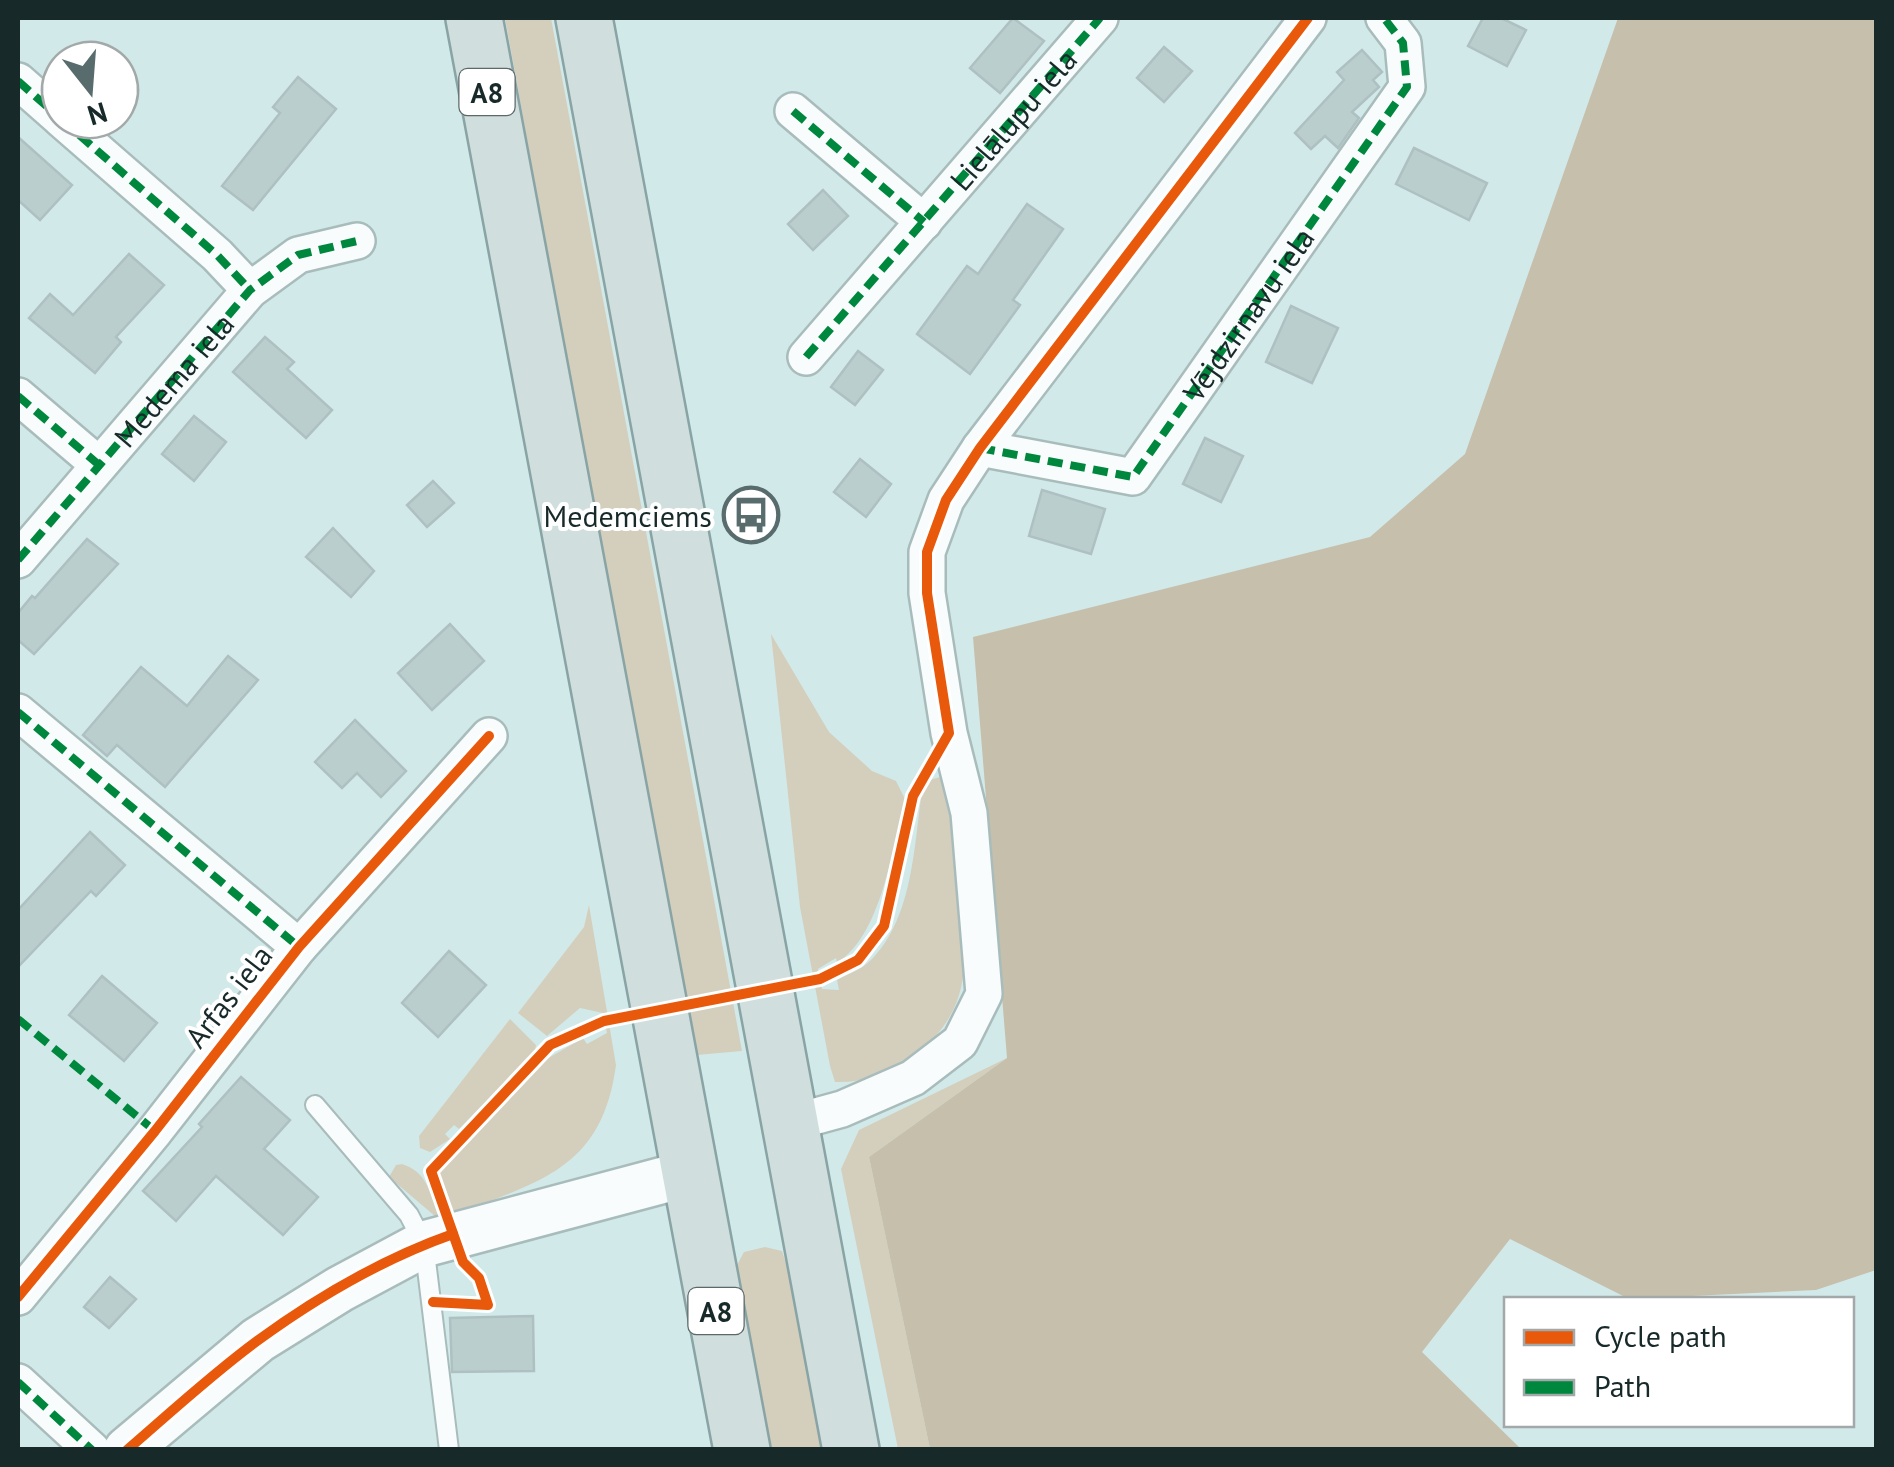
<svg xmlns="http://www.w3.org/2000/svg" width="1894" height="1467" viewBox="0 0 1894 1467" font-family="'PT Sans',sans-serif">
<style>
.green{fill:#d4cfbd}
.forest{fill:#c6bfac}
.building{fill:#bbcece;stroke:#aec0c1;stroke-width:2.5}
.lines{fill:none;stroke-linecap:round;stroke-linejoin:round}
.service-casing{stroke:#a9bcbc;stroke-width:22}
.minor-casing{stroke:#a9bcbc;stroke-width:40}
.tertiary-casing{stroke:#a9bcbc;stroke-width:50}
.trunk-casing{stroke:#89a4a5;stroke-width:60}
.service{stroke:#f8fcfc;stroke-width:18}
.minor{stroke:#f8fcfc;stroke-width:35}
.tertiary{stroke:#f8fcfc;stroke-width:45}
.trunk{stroke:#d0dede;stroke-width:55}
.quiet{stroke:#00873e;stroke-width:8;stroke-dasharray:15 8;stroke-linecap:butt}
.cycleway-casing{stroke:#fff;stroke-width:16}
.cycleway{stroke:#e8590c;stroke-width:10}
.labels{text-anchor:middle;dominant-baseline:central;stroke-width:8;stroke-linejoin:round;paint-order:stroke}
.shield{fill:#fff;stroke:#5d6969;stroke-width:2.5}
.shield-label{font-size:28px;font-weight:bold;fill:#182929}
.street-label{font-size:30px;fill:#182929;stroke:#fff}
.poi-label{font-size:30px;fill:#182929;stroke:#fff;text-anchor:end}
</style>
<rect width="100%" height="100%" fill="#d2e9ea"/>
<g class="green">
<polygon points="505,18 551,18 742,1051 697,1055 643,778"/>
<path d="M771 634 829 732 872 771 896 781 905 799C892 849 882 934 837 963L836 958 818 969 822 989 839 990 837 980C848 974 862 969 871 960 913 918 914 846 922 790L929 780 944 776C951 814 956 852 960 890 968 962 974 1015 907 1060 883 1075 863 1083 835 1082L830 1066 800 907Z"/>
<path d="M589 905 616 1065C602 1170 539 1181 454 1215L437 1171 545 1060 583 1038 587 1044 607 1033 603 1013 580 1008 547 1036 518 1013 584 927Z"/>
<polygon points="510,1019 536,1045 535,1051 459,1129 454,1125 445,1134 450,1139 430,1152 420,1148 419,1136"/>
<polygon points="1007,1058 869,1157 930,1449 898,1449 841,1169 859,1130"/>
<path d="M402 1164C427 1172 430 1192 438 1215L436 1217 389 1177 396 1165Z"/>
<polygon points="765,1247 782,1251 787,1266 821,1449 770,1449 736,1267 744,1252"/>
</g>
<polygon class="forest" points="1618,18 1876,18 1876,1270 1816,1290 1629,1299 1510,1239 1422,1352 1521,1449 930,1449 869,1157 1007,1058 973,637 1370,537 1465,454"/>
<g class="building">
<polygon points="1013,18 1044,41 1000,93 970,68"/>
<polygon points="1483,18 1501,18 1526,30 1507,66 1468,46"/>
<polygon points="1164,47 1192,71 1164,102 1137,78"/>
<polygon points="1362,50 1382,72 1373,80 1379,87 1352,112 1359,118 1338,148 1325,136 1311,149 1295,133 1344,80 1337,72"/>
<polygon points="298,77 336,109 253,210 222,186 280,113 273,107"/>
<polygon points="18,137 72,185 40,220 18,200"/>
<polygon points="1414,148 1487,183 1469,220 1396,184"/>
<polygon points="823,190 848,216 813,250 788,224"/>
<polygon points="1027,204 1063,229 1013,300 1020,305 970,374 917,334 967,266 978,274"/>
<polygon points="129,254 164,285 116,337 121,342 95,373 29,318 50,294 73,315"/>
<polygon points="1291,306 1338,328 1312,383 1266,362"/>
<polygon points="265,337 294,362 287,369 332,410 306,438 233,372"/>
<polygon points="858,351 883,370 855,405 831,387"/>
<polygon points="194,416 226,442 194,481 162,454"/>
<polygon points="1205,438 1243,456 1221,502 1183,484"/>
<polygon points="860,459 891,484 866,517 834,492"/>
<polygon points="433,481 454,503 427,527 407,505"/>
<polygon points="1042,490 1105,509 1091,554 1029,536"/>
<polygon points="333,528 374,571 351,597 306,557"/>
<polygon points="87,539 118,564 34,654 18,640 18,613 32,596 35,598"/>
<polygon points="450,624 484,661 432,710 398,673"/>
<polygon points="228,656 258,680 165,787 117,745 107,756 83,735 141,667 187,706"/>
<polygon points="355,720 406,771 381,797 357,773 342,788 315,762"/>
<polygon points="90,832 125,865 96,896 91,891 18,967 18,910"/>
<polygon points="449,951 486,985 438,1037 402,1003"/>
<polygon points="102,976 157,1023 124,1061 69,1015"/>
<polygon points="241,1077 290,1120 264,1149 318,1197 283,1235 216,1176 176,1221 143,1191 202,1127 199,1124"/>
<polygon points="110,1277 136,1299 109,1328 84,1307"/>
<polygon points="533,1316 534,1371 452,1372 450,1318"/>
</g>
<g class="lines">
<g class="service-casing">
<polyline id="service" points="315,1105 409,1215 424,1244 449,1450"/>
</g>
<g class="minor-casing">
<g id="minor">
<polyline points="18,81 60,118"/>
<polyline points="793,111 924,222"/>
<polyline points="62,120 217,255 250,290"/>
<polyline points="806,357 1100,18"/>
<polyline points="18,396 99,465"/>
<polyline points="980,448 1133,477 1407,87 1403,43 1384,18"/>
<path id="s1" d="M18 560 250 290 298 255 357 241"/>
<polyline points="18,712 299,947"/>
<polyline points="791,1123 842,1109 913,1078 960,1042 984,994 969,813 949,733 927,593 927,552 946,500 980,448 1308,18"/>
<polyline points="18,1297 155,1131 299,947 489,736"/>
<polyline points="18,1382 92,1450"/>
</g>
</g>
<g class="tertiary-casing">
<polyline id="tertiary" points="127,1450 258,1340 340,1289 424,1244 690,1173"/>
</g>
<g class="trunk-casing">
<g id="trunk">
<polyline points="474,18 742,1450"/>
<polyline points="584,18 851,1450"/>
</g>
</g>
<use href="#service" class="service"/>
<use href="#minor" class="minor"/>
<use href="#tertiary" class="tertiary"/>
<use href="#trunk" class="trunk"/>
<g class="quiet">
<polyline points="18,81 60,118"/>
<polyline points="793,111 924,222"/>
<polyline points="62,120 217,255 250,290"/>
<path id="s2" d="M806 357 1100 18"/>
<polyline points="18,396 99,465"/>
<path id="s3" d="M980 448 1133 477 1407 87 1403 43 1384 18"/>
<polyline points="18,560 250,290 298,255 357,241"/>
<polyline points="18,712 299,947"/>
<polyline points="18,1019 155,1131"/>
<polyline points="18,1382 92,1450"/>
</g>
<g class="cycleway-casing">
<g id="cycleway">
<polyline points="18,1297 155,1131 299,947 489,736"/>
<polyline points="433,1302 488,1305 479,1278 463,1262 431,1171 550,1045 604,1021 820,979 858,960 884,926 913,796 949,733 927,593 927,552 946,500 980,448 1308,18"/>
<path d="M127 1450C170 1413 212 1374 257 1341 316 1298 385 1258 453 1234"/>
</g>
</g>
<use href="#cycleway" class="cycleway"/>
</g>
<defs>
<g id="bus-ring" transform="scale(2.875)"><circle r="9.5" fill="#fff" stroke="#596c6d" stroke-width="1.5"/><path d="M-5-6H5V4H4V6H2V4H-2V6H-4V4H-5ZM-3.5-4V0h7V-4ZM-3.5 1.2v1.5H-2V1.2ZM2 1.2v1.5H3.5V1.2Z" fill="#596c6d"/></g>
</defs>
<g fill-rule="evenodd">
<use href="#bus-ring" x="751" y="515"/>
</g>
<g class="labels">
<g class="shield">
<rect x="459.5" y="69" width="55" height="46" rx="8"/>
<rect x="688.5" y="1288" width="55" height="46" rx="8"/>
</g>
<g class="shield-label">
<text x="487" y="92">A8</text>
<text x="716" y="1311">A8</text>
</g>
<g class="street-label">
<text stroke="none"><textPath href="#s2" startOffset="315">Lielālupu iela</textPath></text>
<text stroke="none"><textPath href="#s3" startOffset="355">Vējdzirnavu iela</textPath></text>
<text stroke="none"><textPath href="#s1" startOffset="238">Medema iela</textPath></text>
<text transform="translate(228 996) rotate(-52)">Arfas iela</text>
</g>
<g class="poi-label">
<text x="712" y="515">Medemciems</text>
</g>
</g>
<rect width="1894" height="1467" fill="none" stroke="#182929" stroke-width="40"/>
<rect x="1504" y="1297" width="350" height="130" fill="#ffffff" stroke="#a3a9a9" stroke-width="2.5"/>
<rect x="1524" y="1330" width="50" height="15" fill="#e8590c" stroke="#a3a9a9" stroke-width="2.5"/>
<text x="1594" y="1347" font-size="30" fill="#182929">Cycle path</text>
<rect x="1524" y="1380" width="50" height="15" fill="#00873e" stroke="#a3a9a9" stroke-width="2.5"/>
<text x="1594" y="1397" font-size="30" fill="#182929">Path</text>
<g transform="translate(90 90) rotate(163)"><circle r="48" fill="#ffffff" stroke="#a3a9a9" stroke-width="2.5"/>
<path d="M0-8L18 38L0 25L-18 38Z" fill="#596c6d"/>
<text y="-15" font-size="28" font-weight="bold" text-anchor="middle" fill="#182929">N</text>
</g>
</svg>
